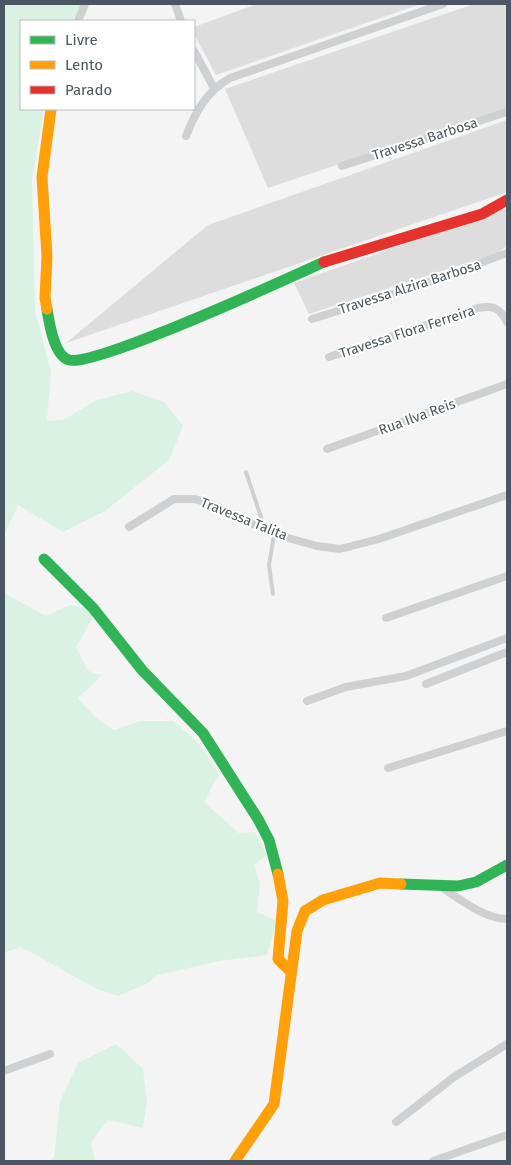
<svg xmlns="http://www.w3.org/2000/svg" width="511" height="1165" viewBox="0 0 511 1165" font-family="'Fira Sans',sans-serif">
<style>
.green{fill:#d9f2e3}
.building{fill:#ddddde}
.lines{fill:none;stroke-linecap:round;stroke-linejoin:round}
.lane{stroke:#ced0d2;stroke-width:4}
.street{stroke:#ced0d2;stroke-width:8}
.fast{stroke:#30b455;stroke-width:11}
.slow{stroke:#ff9f0a;stroke-width:11}
.jam{stroke:#e5322d;stroke-width:11}
.labels{text-anchor:middle;dominant-baseline:central;stroke-width:4;stroke-linejoin:round;paint-order:stroke}
.street-label{font-size:14px;fill:#4a5661;stroke:#fff}
</style>
<rect width="100%" height="100%" fill="#f4f4f4"/>
<g class="green">
<polygon points="4,4 84,4 77,21 21,21 21,109 44,109 32,179 35,310 51,372 47,421 63,420 97,400 132,391 164,402 183,426 169,460 105,511 63,532 18,505 4,536"/>
<polygon points="4,593 46,616 70,605 92,609 92,619 76,647 88,671 102,675 78,698 96,718 114,730 141,721 173,721 200,744 219,774 204,802 239,833 255,832 267,855 254,865 260,884 257,912 277,921 267,955 219,961 158,975 148,983 118,996 99,990 21,947 4,953"/>
<polygon points="116,1044 143,1069 147,1101 143,1128 108,1120 91,1142 95,1161 49,1161 54,1158 60,1102 78,1063"/>
</g>
<g class="building">
<polygon points="257,4 421,4 216,75 194,34 194,27"/>
<polygon points="474,4 507,4 507,108 268,188 225,89"/>
<polygon points="507,120 507,192 66,343 208,225"/>
<polygon points="507,208 507,246 497,253 309,314 294,283"/>
</g>
<g class="lines">
<g class="lane">
<polyline points="246,472 265,529"/>
<polyline points="273,594 269,565 274,535"/>
</g>
<g class="street">
<polyline points="175,4 181,21"/>
<polyline points="78,21 85,4"/>
<polyline points="194,51 214,88"/>
<path d="M186 136C196 111 206 92 230 78L443 4"/>
<polyline points="342,166 507,112"/>
<polyline points="312,319 418,286 507,253"/>
<path d="M329 357 478 308C493 305 500 308 507 322"/>
<polyline points="327,449 507,384"/>
<polyline points="129,527 174,499 194,499 207,502 274,534 317,546 340,549 379,539 507,495"/>
<polyline points="386,618 507,576"/>
<polyline points="426,684 507,652"/>
<polyline points="307,701 346,687 406,676 507,638"/>
<polyline points="388,768 507,731"/>
<path d="M441 887C461 900 483 918 507 919"/>
<polyline points="4,1071 50,1054"/>
<polyline points="396,1122 454,1077 507,1044"/>
<polyline points="433,1161 507,1135"/>
</g>
<g class="fast">
<path d="M47 309C49 322 54 356 69 360 95 367 289 278 324 262"/>
<polyline points="44,559 93,608 142,670 203,733 258,819 269,840 278,874"/>
<polyline points="401,884 458,886 476,882 507,865"/>
</g>
<g class="slow">
<polyline points="47,309 45,298 47,256 42,177 51,109"/>
<polyline points="278,874 283,901 278,959 291,972"/>
<polyline points="235,1161 274,1104 297,931 305,911 323,900 380,883 401,884"/>
</g>
<polyline class="jam" points="324,262 482,214 507,200"/>
</g>
<g class="labels">
<g class="street-label">
<text transform="translate(425 139) rotate(-18)">Travessa Barbosa</text>
<text transform="translate(410 287) rotate(-18)">Travessa Alzira Barbosa</text>
<text transform="translate(407 332) rotate(-18)">Travessa Flora Ferreira</text>
<text transform="translate(417 417) rotate(-20)">Rua Ilva Reis</text>
<text transform="translate(244 519) rotate(22)">Travessa Talita</text>
</g>
</g>
<rect width="511" height="1165" fill="none" stroke="#4a5661" stroke-width="10"/>
<rect x="20" y="20" width="175" height="90" fill="#ffffff" stroke="#b7bbc0"/>
<rect x="30" y="36" width="25" height="8" fill="#30b455" stroke="#b7bbc0"/>
<text x="65" y="45" font-size="15" fill="#4a5661">Livre</text>
<rect x="30" y="61" width="25" height="8" fill="#ff9f0a" stroke="#b7bbc0"/>
<text x="65" y="70" font-size="15" fill="#4a5661">Lento</text>
<rect x="30" y="86" width="25" height="8" fill="#e5322d" stroke="#b7bbc0"/>
<text x="65" y="95" font-size="15" fill="#4a5661">Parado</text>
</svg>
